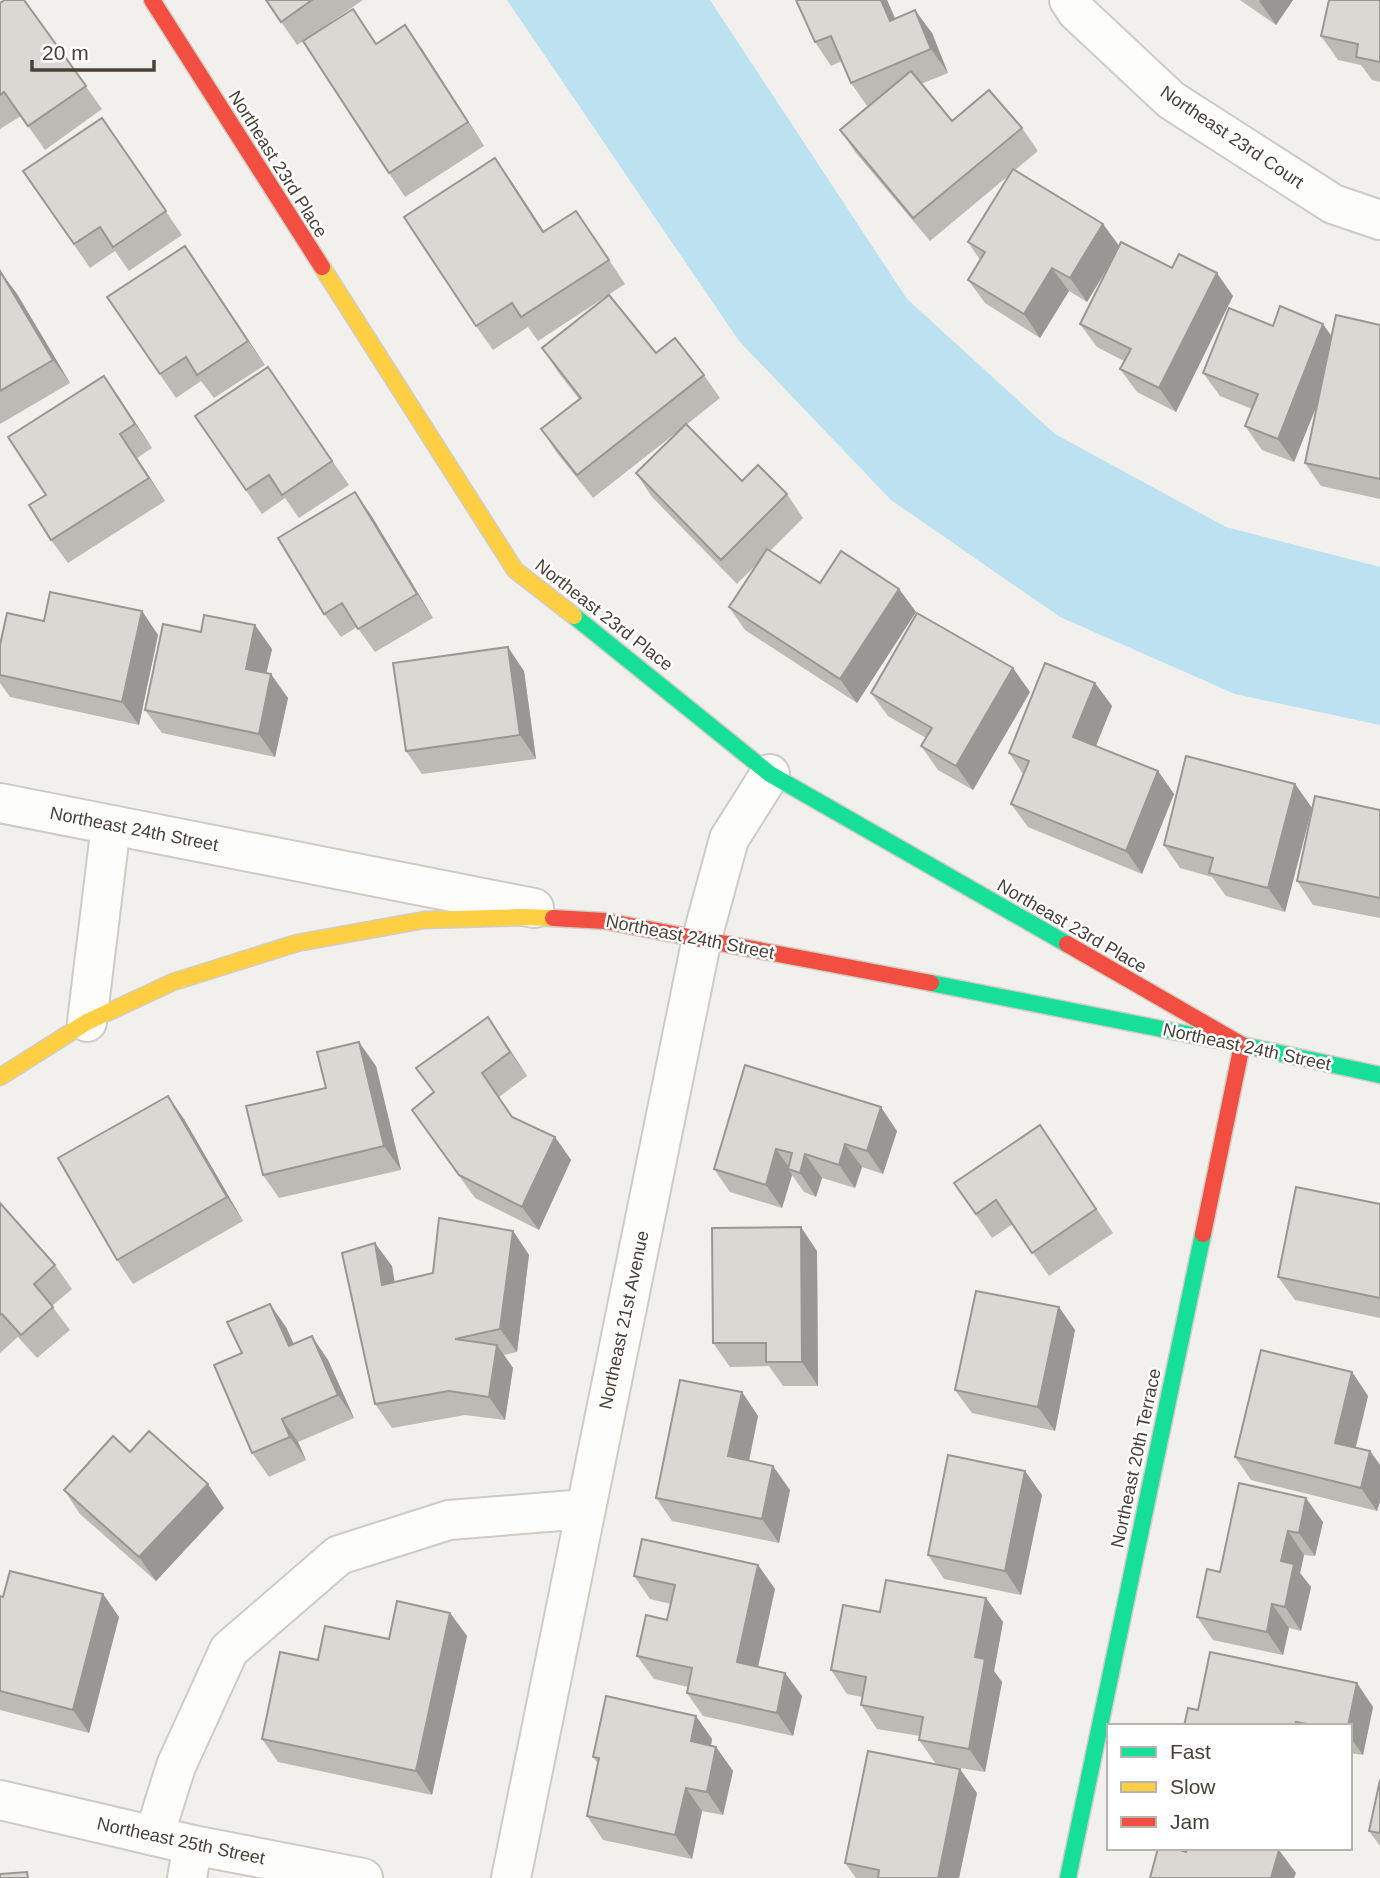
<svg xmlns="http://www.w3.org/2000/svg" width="1380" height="1878" viewBox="0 0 1380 1878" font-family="Arial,sans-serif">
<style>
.water{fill:#bce1f1}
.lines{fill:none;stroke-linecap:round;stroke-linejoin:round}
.street-casing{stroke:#cecbc7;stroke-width:42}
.fast-casing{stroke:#d2cdc4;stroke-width:19}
.slow-casing{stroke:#d2cdc4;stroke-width:19}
.jam-casing{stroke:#d2cdc4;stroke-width:19}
.street{stroke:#fdfdfc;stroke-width:38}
.fast{stroke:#16e098;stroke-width:16}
.slow{stroke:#ffcf43;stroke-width:16}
.jam{stroke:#f24e42;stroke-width:16}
.wall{fill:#bcbab5}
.shaded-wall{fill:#999794}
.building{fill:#dbd8d3;stroke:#999794;stroke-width:2}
.labels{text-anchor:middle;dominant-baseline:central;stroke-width:5;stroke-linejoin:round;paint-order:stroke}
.street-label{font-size:18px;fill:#4a4137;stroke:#fff}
</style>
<rect width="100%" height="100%" fill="#f2f0ed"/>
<polygon class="water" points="507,0 710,0 907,299 1055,434 1226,527 1380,567 1380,725 1235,694 1060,617 891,500 739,341"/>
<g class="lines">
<g class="street-casing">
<g id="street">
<polyline points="1069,0 1077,12 1171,100 1333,204 1380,220"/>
<polyline points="0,803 534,908"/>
<polyline points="87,1022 111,825"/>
<polyline points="0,1800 193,1845 363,1878"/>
<polyline points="154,1836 176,1766 229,1650 339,1555 449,1520 585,1509"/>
<polyline points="187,1878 193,1845"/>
<polyline points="511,1878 702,938 729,839 770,774"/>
</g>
</g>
<g class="fast-casing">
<g id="fast">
<polyline points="574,616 770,774 1067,944"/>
<polyline points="931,983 1242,1045 1380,1075"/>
<polyline points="1068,1878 1203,1234"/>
</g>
</g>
<g class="slow-casing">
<g id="slow">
<polyline points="322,267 515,570 574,616"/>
<polyline points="0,1077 87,1022 173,982 297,943 424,920 523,917 553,918"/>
</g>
</g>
<g class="jam-casing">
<g id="jam">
<polyline points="152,0 322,267"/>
<polyline points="553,918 605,921 931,983"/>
<polyline points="1067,944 1242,1045 1203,1234"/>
</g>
</g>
<use href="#street" class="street"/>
<use href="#fast" class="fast"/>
<use href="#slow" class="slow"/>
<use href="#jam" class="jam"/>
</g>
<g class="wall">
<polygon points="24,0 102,109 45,150 21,116 0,129 0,3"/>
<polygon points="266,0 363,0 303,41 377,43 422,49 484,146 405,197 389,173 303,41 297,45"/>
<polygon points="796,0 887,0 895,18 932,33 948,73 921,84 952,121 1022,128 1038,151 1015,170 1119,246 1172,268 1233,296 1176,412 1137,392 1120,369 1124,361 1097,347 1080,324 1114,257 1087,302 1069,291 1040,338 985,303 968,280 980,260 968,242 1008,176 930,241 856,153 840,130 869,105 867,106 851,83 842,61 831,66 815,42"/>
<polygon points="1240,0 1293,0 1276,25"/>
<polygon points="1380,0 1380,82 1372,80 1361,65 1338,60 1321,36"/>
<polygon points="102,118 182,235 129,271 115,251 90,268 23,171"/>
<polygon points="511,181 544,232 592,234 625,284 538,341 528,327 493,350 476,326"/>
<polygon points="201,269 265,365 214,398 201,381 176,398 107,297"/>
<polygon points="0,271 17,294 70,383 0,424"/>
<polygon points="1380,325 1380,499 1321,486 1305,463 1317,404 1294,462 1262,450 1245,426 1252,409 1220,396 1203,373 1332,336"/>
<polygon points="542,348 656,353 704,375 720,398 686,425 742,481 787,494 803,518 770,551 820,583 899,589 916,612 857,703 745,630 729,607 757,564 737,584 652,497 636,473 682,428 593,498 557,453 541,429 579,399 558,372"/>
<polygon points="268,367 349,485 299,518 285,498 262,514 195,416"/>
<polygon points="104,376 152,448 137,458 165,501 68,563 51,540 46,495"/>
<polygon points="371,515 433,618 375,652 357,627 341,637 324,614"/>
<polygon points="142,611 158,635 139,725 10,697 0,683 0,645 44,621"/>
<polygon points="272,649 266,673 288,698 275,757 162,733 145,710"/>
<polygon points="524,671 536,759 422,774 406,751"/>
<polygon points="1095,683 1112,706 1095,746 1158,771 1174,794 1142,874 1028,827 1011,804 1023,774 1009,753"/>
<polygon points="1030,692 973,790 938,770 921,746 926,738 888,716 871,693"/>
<polygon points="1295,784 1312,808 1285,912 1226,896 1212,877 1180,868 1164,845"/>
<polygon points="1380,810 1380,918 1313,905 1297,881"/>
<polygon points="504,1041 527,1076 499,1097 512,1117 555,1137 571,1160 539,1230 475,1198 412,1110"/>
<polygon points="745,1065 897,1131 883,1174 862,1167 855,1188 822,1178 816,1197 804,1192 792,1175 782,1208 730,1192 714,1169"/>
<polygon points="376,1066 401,1170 279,1198 263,1175 326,1088"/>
<polygon points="184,1119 243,1221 133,1284 117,1260"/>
<polygon points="1056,1149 1113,1233 1049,1276 1013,1224 992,1238 954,1183"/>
<polygon points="0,1203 55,1265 72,1289 52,1306 70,1330 37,1358 18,1337 0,1353"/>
<polygon points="1380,1204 1380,1318 1295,1300 1278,1277"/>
<polygon points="513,1231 529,1255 517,1352 504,1355 513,1368 505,1420 465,1415 392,1428 375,1404 392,1266 394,1282 433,1273"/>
<polygon points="817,1251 818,1386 783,1386 769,1366 730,1367 713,1343"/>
<polygon points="286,1327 294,1344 328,1360 354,1418 298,1442 306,1460 269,1477 252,1453 242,1353"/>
<polygon points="1075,1330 1055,1431 972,1413 955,1390"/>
<polygon points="1352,1372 1368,1396 1356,1447 1370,1451 1380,1465 1380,1501 1377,1511 1251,1480 1235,1457"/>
<polygon points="742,1392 758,1416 749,1461 790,1490 779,1543 672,1521 656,1498"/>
<polygon points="130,1452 224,1508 156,1581 80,1514 64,1490"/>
<polygon points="1025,1471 1042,1495 1021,1595 944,1579 928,1555"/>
<polygon points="1239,1483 1323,1522 1315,1556 1304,1555 1300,1573 1311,1587 1301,1631 1289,1628 1283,1655 1213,1640 1197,1617 1220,1572"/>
<polygon points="758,1565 775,1589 758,1667 785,1673 802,1696 793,1736 703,1716 687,1693 688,1687 654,1679 637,1656 667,1620 671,1604 650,1599 634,1576"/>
<polygon points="103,1594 119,1617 89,1733 0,1710 0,1596"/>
<polygon points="986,1598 1003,1622 994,1671 1002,1682 985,1772 936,1764 919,1740 920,1736 877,1729 861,1705 863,1697 847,1694 831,1670 880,1612"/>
<polygon points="450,1613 467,1636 432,1795 278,1762 262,1739 389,1639"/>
<polygon points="1373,1707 1363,1755 1350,1753 1350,1726 1184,1726 1198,1710"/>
<polygon points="712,1739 711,1746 716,1747 733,1771 723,1815 702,1811 692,1859 603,1840 587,1816 598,1764 593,1757"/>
<polygon points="1380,1780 1380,1846 1369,1831"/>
<polygon points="977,1793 959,1878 856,1878 845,1863"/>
</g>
<g class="shaded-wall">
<polygon points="881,0 887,0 906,44 890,21"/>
<polygon points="1260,0 1293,0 1276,25 1259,1"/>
<polygon points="915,10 932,33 948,73 931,49"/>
<polygon points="405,25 422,49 484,146 468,122"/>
<polygon points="495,158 511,181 560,256 543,232"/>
<polygon points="1103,224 1120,247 1087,302 1070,278"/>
<polygon points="185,246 201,269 265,365 248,341"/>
<polygon points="1052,268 1069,291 1040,338 1024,314"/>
<polygon points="0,271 17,294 70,383 53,360"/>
<polygon points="1217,273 1233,296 1176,412 1159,388"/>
<polygon points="1323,324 1340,348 1294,462 1278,439"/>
<polygon points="104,376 120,399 152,448 135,424"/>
<polygon points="120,434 137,458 165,501 149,478"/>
<polygon points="355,492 371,515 433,618 417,594"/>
<polygon points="899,589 916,612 857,703 840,679"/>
<polygon points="142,611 158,635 139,725 122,702"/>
<polygon points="255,625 272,649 262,692 246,669"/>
<polygon points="508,647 524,671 536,759 520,735"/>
<polygon points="1013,668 1030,692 973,790 956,766"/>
<polygon points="271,674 288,698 275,757 259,734"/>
<polygon points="1095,683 1112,706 1090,761 1073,737"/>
<polygon points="1158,771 1174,794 1142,874 1126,851"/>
<polygon points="1295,784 1312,808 1285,912 1268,888"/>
<polygon points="488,1017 504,1041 527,1076 510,1052"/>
<polygon points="359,1042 376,1066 401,1170 384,1146"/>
<polygon points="168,1096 184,1119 243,1221 227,1197"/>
<polygon points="881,1107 897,1131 883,1174 867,1151"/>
<polygon points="555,1137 571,1160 539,1230 522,1207"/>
<polygon points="845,1144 862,1167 855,1188 839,1165"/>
<polygon points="776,1149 791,1170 788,1169 792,1175 782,1208 766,1185"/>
<polygon points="805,1154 822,1178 816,1197 800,1173"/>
<polygon points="801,1227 817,1251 818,1386 802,1362"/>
<polygon points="513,1231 529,1255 517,1352 500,1329"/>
<polygon points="375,1243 392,1266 399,1308 382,1285"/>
<polygon points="270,1304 286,1327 305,1370 289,1346"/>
<polygon points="1059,1307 1075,1330 1055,1431 1038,1407"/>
<polygon points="312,1336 328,1360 354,1418 338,1395"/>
<polygon points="497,1345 513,1368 505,1420 489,1397"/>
<polygon points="1352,1372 1368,1396 1351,1466 1335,1443"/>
<polygon points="742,1392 758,1416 745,1480 728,1456"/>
<polygon points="282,1419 298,1442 306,1460 290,1437"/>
<polygon points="1370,1451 1380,1465 1380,1501 1377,1511 1361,1488"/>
<polygon points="773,1466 790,1490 779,1543 762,1519"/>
<polygon points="1025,1471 1042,1495 1021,1595 1005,1571"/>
<polygon points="208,1484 224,1508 156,1581 139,1557"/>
<polygon points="1306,1498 1323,1522 1315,1556 1299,1533"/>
<polygon points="1288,1531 1304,1555 1300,1573 1311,1587 1301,1631 1285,1607 1281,1561"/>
<polygon points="758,1565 775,1589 754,1685 737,1662"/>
<polygon points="103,1594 119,1617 89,1733 73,1710"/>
<polygon points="986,1598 1003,1622 994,1671 1002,1682 985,1772 969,1749 975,1657"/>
<polygon points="1272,1604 1289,1628 1283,1655 1267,1632"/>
<polygon points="450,1613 467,1636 432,1795 416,1771"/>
<polygon points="785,1673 802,1696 793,1736 777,1713"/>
<polygon points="1357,1683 1373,1707 1363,1755 1350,1737 1350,1726 1348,1726"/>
<polygon points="696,1716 712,1739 707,1765 691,1741"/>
<polygon points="716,1747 733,1771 723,1815 707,1792"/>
<polygon points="960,1769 977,1793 959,1878 938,1878"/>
<polygon points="686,1788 702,1811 692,1859 675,1835"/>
<polygon points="1279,1850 1296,1873 1294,1878 1271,1878"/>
</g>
<g class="building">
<polygon points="5,0 24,0 86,86 28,126 4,92 0,95 0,3"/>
<polygon points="266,0 312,0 281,22"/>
<polygon points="796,0 881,0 890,21 915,10 931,49 851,83 831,36 815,42"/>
<polygon points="1329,0 1380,0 1380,62 1356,57 1358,44 1321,36"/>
<polygon points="353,9 376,44 405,25 468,122 389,173 303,41"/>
<polygon points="911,71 952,121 989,90 1022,128 913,218 840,130"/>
<polygon points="102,118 166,211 113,247 100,227 74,244 23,171"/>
<polygon points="495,158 543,232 576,211 609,260 521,317 512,303 476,326 404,217"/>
<polygon points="1013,169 1103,224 1070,278 1052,268 1024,314 968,280 985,252 968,242"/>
<polygon points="1121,242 1172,268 1179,254 1217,273 1159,388 1120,369 1131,349 1080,324"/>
<polygon points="185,246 248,341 197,375 186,357 160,374 107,297"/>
<polygon points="0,271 53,360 0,391"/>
<polygon points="609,295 656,353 675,338 704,375 577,475 541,429 581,398 542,348"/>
<polygon points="1280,306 1323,324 1278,439 1245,426 1258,394 1203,373 1229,308 1273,326"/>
<polygon points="1336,315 1380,325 1380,479 1305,463"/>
<polygon points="268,367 332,461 282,495 269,475 246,490 195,416"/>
<polygon points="104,376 135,424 120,434 149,478 51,540 29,505 46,495 8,437"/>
<polygon points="686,424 742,481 758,465 787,494 721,560 636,473"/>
<polygon points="355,492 417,594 358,629 342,603 324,614 278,538"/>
<polygon points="767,549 820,583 841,551 899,589 840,679 729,607"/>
<polygon points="50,592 142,611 122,702 0,675 0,645 7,613 44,621"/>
<polygon points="917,613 1013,668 956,766 921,746 932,728 871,693"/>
<polygon points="204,615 255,625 246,669 271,674 259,734 145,710 163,624 201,632"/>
<polygon points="508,647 520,735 406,751 393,663"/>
<polygon points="1045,663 1095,683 1073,737 1158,771 1126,851 1011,804 1029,761 1009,753"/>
<polygon points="1186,756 1295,784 1268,888 1209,873 1213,858 1164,845"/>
<polygon points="1315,796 1380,810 1380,898 1297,881"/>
<polygon points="488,1017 510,1052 482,1073 512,1117 555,1137 522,1207 459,1175 412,1110 434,1092 416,1068"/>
<polygon points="359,1042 384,1146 263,1175 246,1106 326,1088 317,1052"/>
<polygon points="745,1065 881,1107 867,1151 845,1144 839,1165 805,1154 800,1173 788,1169 792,1153 776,1149 766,1185 714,1169"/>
<polygon points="168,1096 227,1197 117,1260 58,1158"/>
<polygon points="1040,1125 1096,1209 1032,1253 996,1200 976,1214 954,1183"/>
<polygon points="1296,1187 1380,1204 1380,1298 1278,1277"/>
<polygon points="0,1203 55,1265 34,1284 53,1307 21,1335 2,1314 0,1315"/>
<polygon points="439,1218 513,1231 500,1329 455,1339 497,1345 489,1397 449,1391 375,1404 342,1253 375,1243 382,1285 433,1273"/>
<polygon points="801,1227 802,1362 766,1362 766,1343 713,1343 712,1228"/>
<polygon points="976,1291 1059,1307 1038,1407 955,1390"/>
<polygon points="270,1304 289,1346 312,1336 338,1395 282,1419 290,1437 252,1453 214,1365 242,1353 227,1322"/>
<polygon points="1261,1350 1352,1372 1335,1443 1370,1451 1361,1488 1235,1457"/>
<polygon points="680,1380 742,1392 728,1456 773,1466 762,1519 656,1498"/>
<polygon points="149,1431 208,1484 139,1557 64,1490 113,1436 130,1452"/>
<polygon points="948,1455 1025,1471 1005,1571 928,1555"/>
<polygon points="1239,1483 1306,1498 1299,1533 1288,1531 1281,1561 1294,1564 1285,1607 1272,1604 1267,1632 1197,1617 1207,1569 1220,1572"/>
<polygon points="642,1539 758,1565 737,1662 785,1673 777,1713 687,1693 692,1668 637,1656 646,1615 667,1620 675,1585 634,1576"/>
<polygon points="10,1571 103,1594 73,1710 0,1691 0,1596 3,1597"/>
<polygon points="886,1580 986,1598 975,1657 985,1659 969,1749 919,1740 923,1717 861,1705 866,1677 831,1670 843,1605 880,1612"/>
<polygon points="397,1601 450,1613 416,1771 262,1739 280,1652 318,1660 325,1626 389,1639"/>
<polygon points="1210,1652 1357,1683 1348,1726 1317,1726 1296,1722 1295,1726 1184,1726 1188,1708 1198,1710"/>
<polygon points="606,1696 696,1716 691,1741 716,1747 707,1792 686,1788 675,1835 587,1816 599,1758 593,1757"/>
<polygon points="868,1751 960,1769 938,1878 878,1878 879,1870 845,1863"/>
<polygon points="1380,1780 1380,1833 1369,1831"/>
<polygon points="1158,1848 1174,1848 1186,1852 1187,1848 1274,1848 1279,1850 1271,1878 1150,1878"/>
<polygon points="27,1872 28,1878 0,1878 0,1874"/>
</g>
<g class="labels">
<g class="street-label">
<text transform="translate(1232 137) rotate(34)">Northeast 23rd Court</text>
<text transform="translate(278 164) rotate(58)">Northeast 23rd Place</text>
<text transform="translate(604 615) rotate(38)">Northeast 23rd Place</text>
<text transform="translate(134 829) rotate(11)">Northeast 24th Street</text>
<text transform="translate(1072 926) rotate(30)">Northeast 23rd Place</text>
<text transform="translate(690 937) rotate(11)">Northeast 24th Street</text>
<text transform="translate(1247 1047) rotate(12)">Northeast 24th Street</text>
<text transform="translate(624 1320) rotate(-78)">Northeast 21st Avenue</text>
<text transform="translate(1136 1458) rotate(-78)">Northeast 20th Terrace</text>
<text transform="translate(181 1841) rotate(12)">Northeast 25th Street</text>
</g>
</g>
<rect x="1107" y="1724" width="245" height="126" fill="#ffffff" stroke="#b7b3af" stroke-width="2"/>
<rect x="1121" y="1747" width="35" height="10" fill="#16e098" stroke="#b7b3af" stroke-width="2"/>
<text x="1170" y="1759" font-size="21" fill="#4a4137">Fast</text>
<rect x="1121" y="1782" width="35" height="10" fill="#ffcf43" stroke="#b7b3af" stroke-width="2"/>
<text x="1170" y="1794" font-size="21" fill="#4a4137">Slow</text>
<rect x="1121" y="1817" width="35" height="10" fill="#f24e42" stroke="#b7b3af" stroke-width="2"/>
<text x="1170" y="1829" font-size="21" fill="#4a4137">Jam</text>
<path d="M32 60v10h122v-10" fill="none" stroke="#4a4137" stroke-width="3.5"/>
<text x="42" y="60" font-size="21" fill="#4a4137" stroke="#ffffff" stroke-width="5" paint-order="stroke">20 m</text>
</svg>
